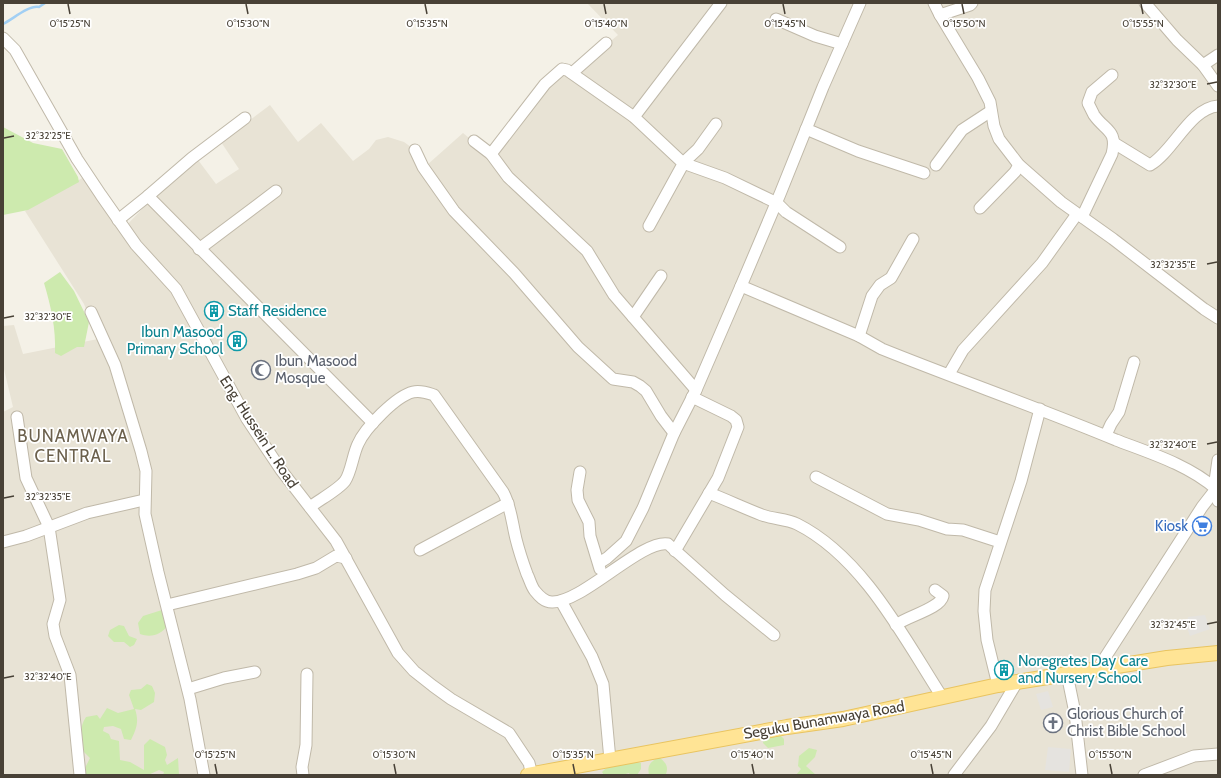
<svg xmlns="http://www.w3.org/2000/svg" width="1221" height="778" viewBox="0 0 1221 778" font-family="Cabin,sans-serif">
<style>
.residential{fill:#e8e3d5}
.green{fill:#cdeaae}
.parking{fill:#e5e3df}
.lines{fill:none;stroke-linecap:round;stroke-linejoin:round}
.stream{stroke:#a1cff4;stroke-width:2.5}
.minor-casing{stroke:#c0b9a9;stroke-width:13}
.major-casing{stroke:#e9c460;stroke-width:16}
.minor{stroke:#fff;stroke-width:11}
.major{stroke:#ffe495;stroke-width:14}
.ticks{fill:none;stroke:#484136;stroke-width:1.5}
.labels{text-anchor:middle;dominant-baseline:central;stroke-width:3.5;stroke-linejoin:round;paint-order:stroke}
.culture-label{font-size:15px;fill:#0d838f;stroke:#fff;text-anchor:start}
.worship-label{font-size:15px;fill:#5b616d;stroke:#fff;text-anchor:start}
.street-label{font-size:15px;fill:#484136;stroke:#fff}
.shop-label{font-size:15px;fill:#366cbe;stroke:#fff;text-anchor:end}
.quarter-label{font-size:17px;letter-spacing:1px;fill:#6b604c;stroke:#fff}
.ticks-label{font-size:10px;text-anchor:middle;fill:#484136;stroke:#fff;stroke-width:3.5;stroke-linejoin:round;paint-order:stroke}
</style>
<rect width="100%" height="100%" fill="#f4f1e7"/>
<polygon class="residential" points="587,3 1218,3 1218,775 3,775 3,412 13,407 3,365 3,326 14,325 23,354 98,339 84,304 25,211 84,177 122,230 148,203 198,160 216,184 239,169 221,142 270,105 298,142 321,123 353,161 369,149 376,140 388,137 404,142 415,150 427,165 463,133 492,157 558,74 574,72 618,35"/>
<g class="green">
<polygon points="3,127 33,143 62,149 78,177 79,182 28,210 3,215"/>
<path d="M60 272 74 291 89 322 84 347H77L61 356 55 353C56 328 51 307 44 283Z"/>
<path d="M162 610 168 625C161 635 151 638 140 634L138 623 143 616Z"/>
<polygon points="119,625 124,626 129,636 137,639 134,645 130,647 124,642 114,642 108,636 110,630"/>
<path d="M147 684 152 686 155 693 154 702 141 710 135 709C139 721 137 728 131 740L124 739 121 729 113 726 104 727 103 731 109 734 111 739 119 741 120 760 130 762 144 770V745L150 739 165 747 167 755 165 760 167 765 178 758 179 775H163L164 772 159 770 148 775H86L83 772 90 758 80 748C82 736 79 727 86 717L97 715 100 719 107 708 118 713 134 709 129 695 131 690 141 689Z"/>
<polygon points="779,734 784,739 784,745 768,748 763,743 764,736"/>
<polygon points="809,748 817,750 815,757 806,766 816,775 796,775 801,769 798,766 799,756"/>
<path d="M659 757C665 762 669 766 666 774L649 775C647 765 650 762 659 757Z"/>
<polygon points="628,761 641,763 641,769 637,775 630,775 629,773 622,775 604,775 602,772 608,766"/>
</g>
<g class="parking">
<polygon points="1205,615 1210,629 1190,636 1186,625 1188,617"/>
<polygon points="1048,691 1053,707 1041,710 1036,694"/>
<polygon points="1048,747 1071,749 1069,772 1045,770"/>
</g>
<g class="lines">
<path class="stream" d="M3 24C13 19 29 5 39 7L45 3"/>
<g class="minor-casing">
<g id="minor">
<polyline points="934,3 940,15 970,5 972,3"/>
<polyline points="1145,3 1177,40 1203,65 1218,55"/>
<polyline points="940,15 978,78 990,102 994,126 999,139 1019,165 1061,202 1113,239 1204,309 1218,318"/>
<polyline points="776,19 815,36 842,44"/>
<polyline points="3,38 15,50 77,159 101,195 136,245 176,289 247,419 281,470 336,541 398,653 414,671 433,686 451,699 509,733 529,763 532,775"/>
<polyline points="1203,65 1218,86"/>
<polyline points="572,73 606,43"/>
<polyline points="634,117 721,3"/>
<polyline points="716,124 698,149 683,163 725,178 777,203 786,212 840,247"/>
<polyline points="806,129 858,151 924,173"/>
<polyline points="474,141 491,154 508,177 587,251 614,295 696,390"/>
<path d="M1114 143 1150 165C1173 152 1190 108 1218 106"/>
<polyline points="415,150 423,167 454,211 514,273 578,347 613,379 633,382 640,386 646,391 661,416 674,433"/>
<polyline points="491,154 545,84 562,69 567,70 634,117 683,163 682,166 649,226"/>
<polyline points="936,165 962,130 991,111"/>
<polyline points="148,196 192,158 245,118"/>
<polyline points="980,208 1015,172 1019,165"/>
<path d="M1082 217 1112 154C1118 130 1105 131 1094 115 1092 111 1090 107 1088 103L1092 92 1112 75"/>
<polyline points="118,220 148,196 373,423"/>
<polyline points="199,249 276,191"/>
<path d="M741 286 859 336 882 349C959 380 1039 408 1116 440 1150 453 1189 465 1216 489L1202 507 1097 670"/>
<polyline points="91,312 115,365 141,451 146,471 145,514 158,572 190,699 204,775"/>
<polyline points="633,317 661,276"/>
<polyline points="859,336 872,296 880,285 891,278 913,239"/>
<polyline points="949,374 963,350 1042,263 1077,214"/>
<polyline points="17,417 26,478 49,527 60,600 53,624 55,636 70,675 80,775"/>
<polyline points="1106,435 1111,424 1119,412 1134,362"/>
<polyline points="1218,460 1215,481 1218,501"/>
<polyline points="580,472 577,490 578,500 589,522 590,536 600,569"/>
<polyline points="816,477 887,514 919,520 947,529 963,530 1000,542"/>
<path d="M709 493C727 500 744 508 762 515 773 519 787 519 797 524 863 557 904 638 942 697"/>
<path d="M310 507C319 500 338 490 345 481 351 473 353 454 358 444 365 428 396 396 413 392 421 390 428 393 434 395L503 492C511 506 512 523 516 539 519 551 523 563 527 574 530 580 531 586 535 591 539 596 544 602 552 602 582 603 642 539 668 544L725 595 774 635"/>
<polyline points="3,542 26,536 87,513 144,500"/>
<polyline points="420,550 508,503"/>
<polyline points="675,551 718,478 738,427 736,420 731,416 692,397"/>
<polyline points="599,563 607,558 626,541 643,508 674,433 696,390 741,286 780,194 823,87 860,3"/>
<polyline points="561,601 592,657 603,684 610,760"/>
<polyline points="167,605 297,574 316,568 336,556 346,558"/>
<path d="M896 625C907 616 940 609 943 596L935 590"/>
<polyline points="1067,674 1075,713 1082,775"/>
<polyline points="998,685 987,640 984,611 985,590 1021,481 1040,409"/>
<polyline points="188,689 224,678 255,672"/>
<polyline points="303,775 302,767 306,745 307,674"/>
<polyline points="954,775 991,726 1017,682"/>
<polyline points="1144,775 1194,756 1218,754"/>
</g>
</g>
<g class="major-casing">
<polyline id="major" points="528,775 787,727 843,719 998,685 1167,658 1218,653"/>
</g>
<use href="#minor" class="minor"/>
<use href="#major" class="major"/>
</g>
<path class="ticks" d="M68 4 70 14M246 4 248 14M425 4 427 14M604 4 606 14M783 4 785 14M962 4 964 14M1141 4 1143 14M1207 84 1217 82M4 138 14 136M1207 264 1217 262M4 318 14 316M1207 444 1217 442M4 498 14 496M1207 624 1217 622M4 678 14 676M215 764 217 774M394 764 396 774M573 764 575 774M752 764 754 774M931 764 933 774M1110 764 1112 774"/>
<defs>
<g id="building-ring" transform="scale(1)"><circle r="9.5" fill="#fff" stroke="#0f9aa8" stroke-width="1.5"/><path d="M-4-6H4V6H1V3H-1V6H-4ZM-2.5-4.3h1.7v1.8h-1.7ZM.8-4.3h1.7v1.8H.8ZM-2.5-1h1.7V.8h-1.7ZM.8-1h1.7V.8H.8Z" fill="#0f9aa8"/></g>
<g id="mosque-ring" transform="scale(1)"><circle r="9.5" fill="#fff" stroke="#6b7280" stroke-width="1.5"/><path d="M3.5-4.9A6 6 0 1 0 3.5 4.9A5 5 0 1 1 3.5-4.9Z" fill="#6b7280"/></g>
<g id="supermarket-ring" transform="scale(1)"><circle r="9.5" fill="#fff" stroke="#3f7fe0" stroke-width="1.5"/><path d="M-6-5.5h2.5l.6 2H6L4.5 2H-2.5L-4.4-4H-6ZM-1.5 3.2a1.3 1.3 0 1 0 .1 0ZM3 3.2a1.3 1.3 0 1 0 .1 0Z" fill="#3f7fe0"/></g>
<g id="church-ring" transform="scale(1)"><circle r="9.5" fill="#fff" stroke="#6b7280" stroke-width="1.5"/><path d="M-1.2-6h2.4v3.5h3.3v2.4h-3.3V6h-2.4V-.1h-3.3v-2.4h3.3Z" fill="#6b7280"/></g>
</defs>
<g fill-rule="evenodd">
<use href="#building-ring" x="214" y="311"/>
<use href="#building-ring" x="237" y="341"/>
<use href="#mosque-ring" x="261" y="370"/>
<use href="#supermarket-ring" x="1202" y="526"/>
<use href="#building-ring" x="1004" y="670"/>
<use href="#church-ring" x="1053" y="723"/>
</g>
<g class="labels">
<g class="culture-label">
<text x="228" y="311">Staff Residence</text>
<text x="223" y="332" text-anchor="end">Ibun Masood<tspan x="223" dy="17">Primary School</tspan></text>
<text x="1018" y="661">Noregretes Day Care<tspan x="1018" dy="17">and Nursery School</tspan></text>
</g>
<g class="worship-label">
<text x="275" y="361">Ibun Masood<tspan x="275" dy="17">Mosque</tspan></text>
<text x="1067" y="714">Glorious Church of<tspan x="1067" dy="17">Christ Bible School</tspan></text>
</g>
<g class="street-label">
<text transform="translate(259 432) rotate(57)">Eng. Hussein L. Road</text>
<text transform="translate(824 720) rotate(-10)">Seguku Bunamwaya Road</text>
</g>
<g class="shop-label">
<text x="1188" y="526">Kiosk</text>
</g>
<g class="quarter-label">
<text x="73" y="436">BUNAMWAYA<tspan x="73" dy="20">CENTRAL</tspan></text>
</g>
</g>
<g class="ticks-label">
<text x="70" y="27">0°15'25"N</text>
<text x="248" y="27">0°15'30"N</text>
<text x="427" y="27">0°15'35"N</text>
<text x="606" y="27">0°15'40"N</text>
<text x="785" y="27">0°15'45"N</text>
<text x="964" y="27">0°15'50"N</text>
<text x="1143" y="27">0°15'55"N</text>
<text x="1173" y="88">32°32'30"E</text>
<text x="48" y="139">32°32'25"E</text>
<text x="1173" y="268">32°32'35"E</text>
<text x="48" y="320">32°32'30"E</text>
<text x="1173" y="448">32°32'40"E</text>
<text x="48" y="500">32°32'35"E</text>
<text x="1173" y="628">32°32'45"E</text>
<text x="48" y="680">32°32'40"E</text>
<text x="215" y="758">0°15'25"N</text>
<text x="394" y="758">0°15'30"N</text>
<text x="573" y="758">0°15'35"N</text>
<text x="752" y="758">0°15'40"N</text>
<text x="931" y="758">0°15'45"N</text>
<text x="1110" y="758">0°15'50"N</text>
</g>
<rect width="1221" height="778" fill="none" stroke="#484136" stroke-width="8"/>
</svg>
